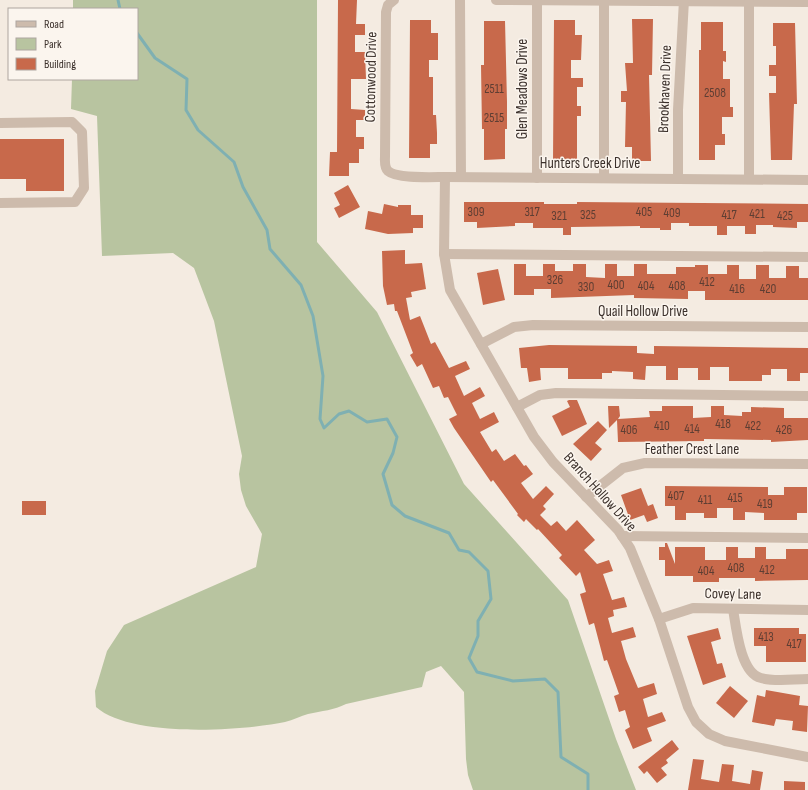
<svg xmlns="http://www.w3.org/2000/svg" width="808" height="790" viewBox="0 0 808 790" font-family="'Sofia Sans Condensed',sans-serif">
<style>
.green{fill:#b8c4a0}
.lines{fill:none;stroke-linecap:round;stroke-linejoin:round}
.stream{stroke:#7fb0b2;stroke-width:3}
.building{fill:#c8694b}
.minor{stroke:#cdbbac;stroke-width:10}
.labels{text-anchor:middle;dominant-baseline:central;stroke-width:3;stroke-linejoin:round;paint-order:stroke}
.number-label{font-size:13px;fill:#5e3e33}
.street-label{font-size:15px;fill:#3b302b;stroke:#fbf5ee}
</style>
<rect width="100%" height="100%" fill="#f4ebe1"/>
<path class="green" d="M73 0H317V242L377 312 464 484 568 600 616 739 636 790H473L468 775 466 759 464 692 441 666 426 672 422 687 346 704C334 710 322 711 308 714 301 716 293 720 285 722 241 731 131 738 96 707L95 691 107 651 124 625 256 567 262 534 246 506 241 490 239 474 242 456 214 321 194 268 173 253 102 256 97 116 71 109 72 79H137V9H73Z"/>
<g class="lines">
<g class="stream">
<polyline points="118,0 120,9"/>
<polyline points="137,33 155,58 187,79 186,110 198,130 234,162 243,187 267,230 270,249 301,285 313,316 323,376 320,419 324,428 339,414 349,411 367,422 387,419 397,437 393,453 383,474 392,505 405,516 449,533 459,550 469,552 488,571 491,599 478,621 478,636 469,658 477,672 513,681 545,679 558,692 561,757 588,774 588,790"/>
</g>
</g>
<g class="building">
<polygon points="338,0 357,0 356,24 365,24 365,35 355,35 355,52 365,52 366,79 351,79 351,109 365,110 365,120 356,120 356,137 364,137 364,149 359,149 359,163 349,163 349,176 329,176 330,152 337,152"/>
<polygon points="632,19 653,19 652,75 649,75 651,161 632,161 632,147 625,147 626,102 621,102 621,91 627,91 625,63 633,63"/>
<polygon points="410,20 431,20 431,33 438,33 438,60 429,60 429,77 433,77 433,115 436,115 437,133 437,144 430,144 430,158 409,158"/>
<polygon points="554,20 575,20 575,35 582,35 581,60 571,60 571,78 583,78 583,87 577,87 577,106 581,106 581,116 577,116 577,161 553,161"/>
<polygon points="484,21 505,21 507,102 507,129 505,129 505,159 484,160 484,129 482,129 481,65 484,65"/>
<polygon points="701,22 723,22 723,51 726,51 726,62 723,61 723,79 730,79 730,107 733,107 733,117 722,117 722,134 725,134 725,145 715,145 715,160 699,160 699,50 701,50"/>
<polygon points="773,23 795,23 797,104 794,104 792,160 771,160 769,93 776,93 776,76 769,76 769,65 776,65 776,46 773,46"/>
<polygon points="0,139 64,139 64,191 26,191 26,179 0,179"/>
<polygon points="348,185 360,207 339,218 334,208 340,205 334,193"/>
<polygon points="464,202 544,202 544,204 577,204 577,202 808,204 808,222 797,222 797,228 773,227 773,225 756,225 756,234 745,234 745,226 727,226 727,235 717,235 717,226 689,226 689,223 671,223 671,230 660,230 660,228 640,228 640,226 571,227 571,235 563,235 563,228 533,228 533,223 515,223 515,226 477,228 477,222 464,222"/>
<polygon points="384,204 398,207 398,205 411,205 411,215 423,215 423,228 413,228 413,233 388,234 365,229 368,211 382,214"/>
<polygon points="405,250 405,264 422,263 426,289 411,292 412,297 406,298 410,320 420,316 431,344 435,342 449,368 466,361 470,369 455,376 464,396 480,387 485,396 472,403 480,419 494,412 499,422 480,432 492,452 496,449 504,461 515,454 524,466 526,465 533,474 521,483 533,499 546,486 554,494 543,506 546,509 540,515 551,526 557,521 566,531 577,520 595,540 584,550 597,564 609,560 613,571 603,574 612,600 624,597 627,607 613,610 614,616 608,618 612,633 633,627 636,637 621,641 626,659 638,688 654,683 657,694 643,699 648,717 662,712 666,721 647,728 652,741 633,749 625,730 630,727 625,710 619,712 614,696 619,694 607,660 604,661 594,623 589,625 580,594 586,592 580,572 576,576 559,558 562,555 538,529 537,530 526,519 524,522 517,515 518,514 493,480 491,482 454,428 449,419 457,415 448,397 444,398 439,386 433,388 422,364 417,367 410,355 413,353 397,311 395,311 394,304 387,305 383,286 382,251"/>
<polygon points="514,264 526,264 526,276 543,276 543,264 555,264 555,271 573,271 573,264 586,264 586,277 605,278 605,264 617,264 617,276 634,276 634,264 647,264 647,274 676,274 676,267 695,267 695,265 708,265 708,274 727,274 727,265 739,265 739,279 756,279 756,265 769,265 769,278 786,278 786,266 799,266 799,278 808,278 808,300 705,300 705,291 688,291 688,299 634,298 634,295 551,298 551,289 534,289 534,295 514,295"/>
<polygon points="498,269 505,300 483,305 477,273"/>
<polygon points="549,345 637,346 637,353 654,354 654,346 808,348 808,373 800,373 800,381 787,381 787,369 771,369 771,375 762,375 762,381 729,381 729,367 710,367 710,380 698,380 698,368 678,368 678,380 666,380 666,366 646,366 645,380 633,379 633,372 612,371 612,373 602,373 602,379 568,379 568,368 540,368 541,380 529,382 527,368 521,368 519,348"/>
<polygon points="569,400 577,400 587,424 562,436 552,416 570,407 567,401"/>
<polygon points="608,406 619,406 620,416 618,419 650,417 649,411 662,411 662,406 693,406 693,418 711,417 711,406 724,406 724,415 742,416 742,412 751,412 751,407 784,408 784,418 808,418 808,440 771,442 771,440 704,439 704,441 618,442 617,420 609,428"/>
<polygon points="598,421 607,430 595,443 602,449 591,461 573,444"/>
<polygon points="665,486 768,487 768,495 784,495 784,487 807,487 807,513 797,513 797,520 764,520 764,513 745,512 745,520 733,520 733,508 717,508 717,518 704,518 704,513 686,513 686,520 675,520 675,506 665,506"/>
<polygon points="641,488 648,506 653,504 658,518 647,522 644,515 630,520 621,495"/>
<rect x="22" y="501" width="24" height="14"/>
<polygon points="665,543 667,543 675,564 675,547 705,547 705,560 726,560 726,547 738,547 738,558 755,558 755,547 766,547 766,559 786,559 786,549 808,549 808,580 755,581 755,578 719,578 719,582 693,582 693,576 665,576 665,560 659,560 659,547 665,547"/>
<polygon points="718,628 721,639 711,642 717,664 722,663 726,677 703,685 687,636"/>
<polygon points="754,628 799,628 799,634 806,634 806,662 766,662 766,646 754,646"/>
<polygon points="730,686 748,701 734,718 716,703"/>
<polygon points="766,690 800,696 799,705 808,706 807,732 792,730 793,721 776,719 774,726 752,722 757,695 765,697"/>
<polygon points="672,740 679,749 666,760 668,763 661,768 667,775 657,783 647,771 644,774 638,767"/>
<polygon points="693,759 704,760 701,779 719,782 722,764 734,765 732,781 750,784 752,770 763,772 760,790 688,790"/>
<polygon points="784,781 805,782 805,790 784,790"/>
</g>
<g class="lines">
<g class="minor">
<path d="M394 0 388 5 386 12 385 156C385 161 384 167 388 171 397 179 433 177 445 177L808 180"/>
<polyline points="460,0 461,177"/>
<polyline points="496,0 808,2"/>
<polyline points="537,1 537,178"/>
<polyline points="604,1 604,178"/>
<polyline points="749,2 749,179"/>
<polyline points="0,123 72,122 82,132 84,188 75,202 0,203"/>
<polyline points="445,177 444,254 450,290 534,437 553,462 618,530 630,548 659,619 688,707 696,722 709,734 725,741 808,757"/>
<polyline points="678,178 678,110 684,0"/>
<polyline points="444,254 808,257"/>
<polyline points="481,344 514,327 533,325 808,327"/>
<polyline points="517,407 540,395 556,393 808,396"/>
<polyline points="586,497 623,468 645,463 808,464"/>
<polyline points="622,536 808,538"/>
<path d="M733 609C736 626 740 673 761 678 775 682 793 679 808 679"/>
<polyline points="659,619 693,608 808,610"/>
</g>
</g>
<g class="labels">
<g class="number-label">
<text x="494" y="89">2511</text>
<text x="715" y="93">2508</text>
<text x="494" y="118">2515</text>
<text x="476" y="212">309</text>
<text x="532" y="212">317</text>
<text x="644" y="212">405</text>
<text x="672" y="213">409</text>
<text x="757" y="214">421</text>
<text x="588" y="215">325</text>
<text x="729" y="215">417</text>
<text x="559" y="216">321</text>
<text x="785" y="216">425</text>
<text x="555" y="280">326</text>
<text x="707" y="282">412</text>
<text x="616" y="285">400</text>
<text x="646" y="286">404</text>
<text x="677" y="286">408</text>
<text x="586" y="287">330</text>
<text x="737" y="289">416</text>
<text x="768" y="289">420</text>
<text x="723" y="424">418</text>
<text x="662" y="426">410</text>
<text x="753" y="426">422</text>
<text x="692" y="429">414</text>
<text x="629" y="430">406</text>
<text x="784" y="430">426</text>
<text x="676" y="496">407</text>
<text x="735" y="498">415</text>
<text x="705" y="500">411</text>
<text x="765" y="504">419</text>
<text x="736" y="568">408</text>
<text x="767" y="570">412</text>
<text x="706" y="571">404</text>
<text x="766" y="637">413</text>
<text x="794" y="644">417</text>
</g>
<g class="street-label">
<text transform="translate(371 77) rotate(-89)">Cottonwood Drive</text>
<text transform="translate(522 89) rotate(-90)">Glen Meadows Drive</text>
<text transform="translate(665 89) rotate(-88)">Brookhaven Drive</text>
<text x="590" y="163">Hunters Creek Drive</text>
<text x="643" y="311">Quail Hollow Drive</text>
<text x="692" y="449">Feather Crest Lane</text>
<text transform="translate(600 492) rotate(48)">Branch Hollow Drive</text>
<text transform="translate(733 594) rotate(1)">Covey Lane</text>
</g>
</g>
<rect x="8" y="8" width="130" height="72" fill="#fbf5ee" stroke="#aea6a0"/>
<rect x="16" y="21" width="20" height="6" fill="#cdbbac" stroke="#aea6a0"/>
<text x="44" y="28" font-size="12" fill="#3b302b">Road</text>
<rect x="16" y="38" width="20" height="12" fill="#b8c4a0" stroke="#aea6a0"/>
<text x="44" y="48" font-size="12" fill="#3b302b">Park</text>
<rect x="16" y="58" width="20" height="12" fill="#c8694b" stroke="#aea6a0"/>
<text x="44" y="68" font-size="12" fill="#3b302b">Building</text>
</svg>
